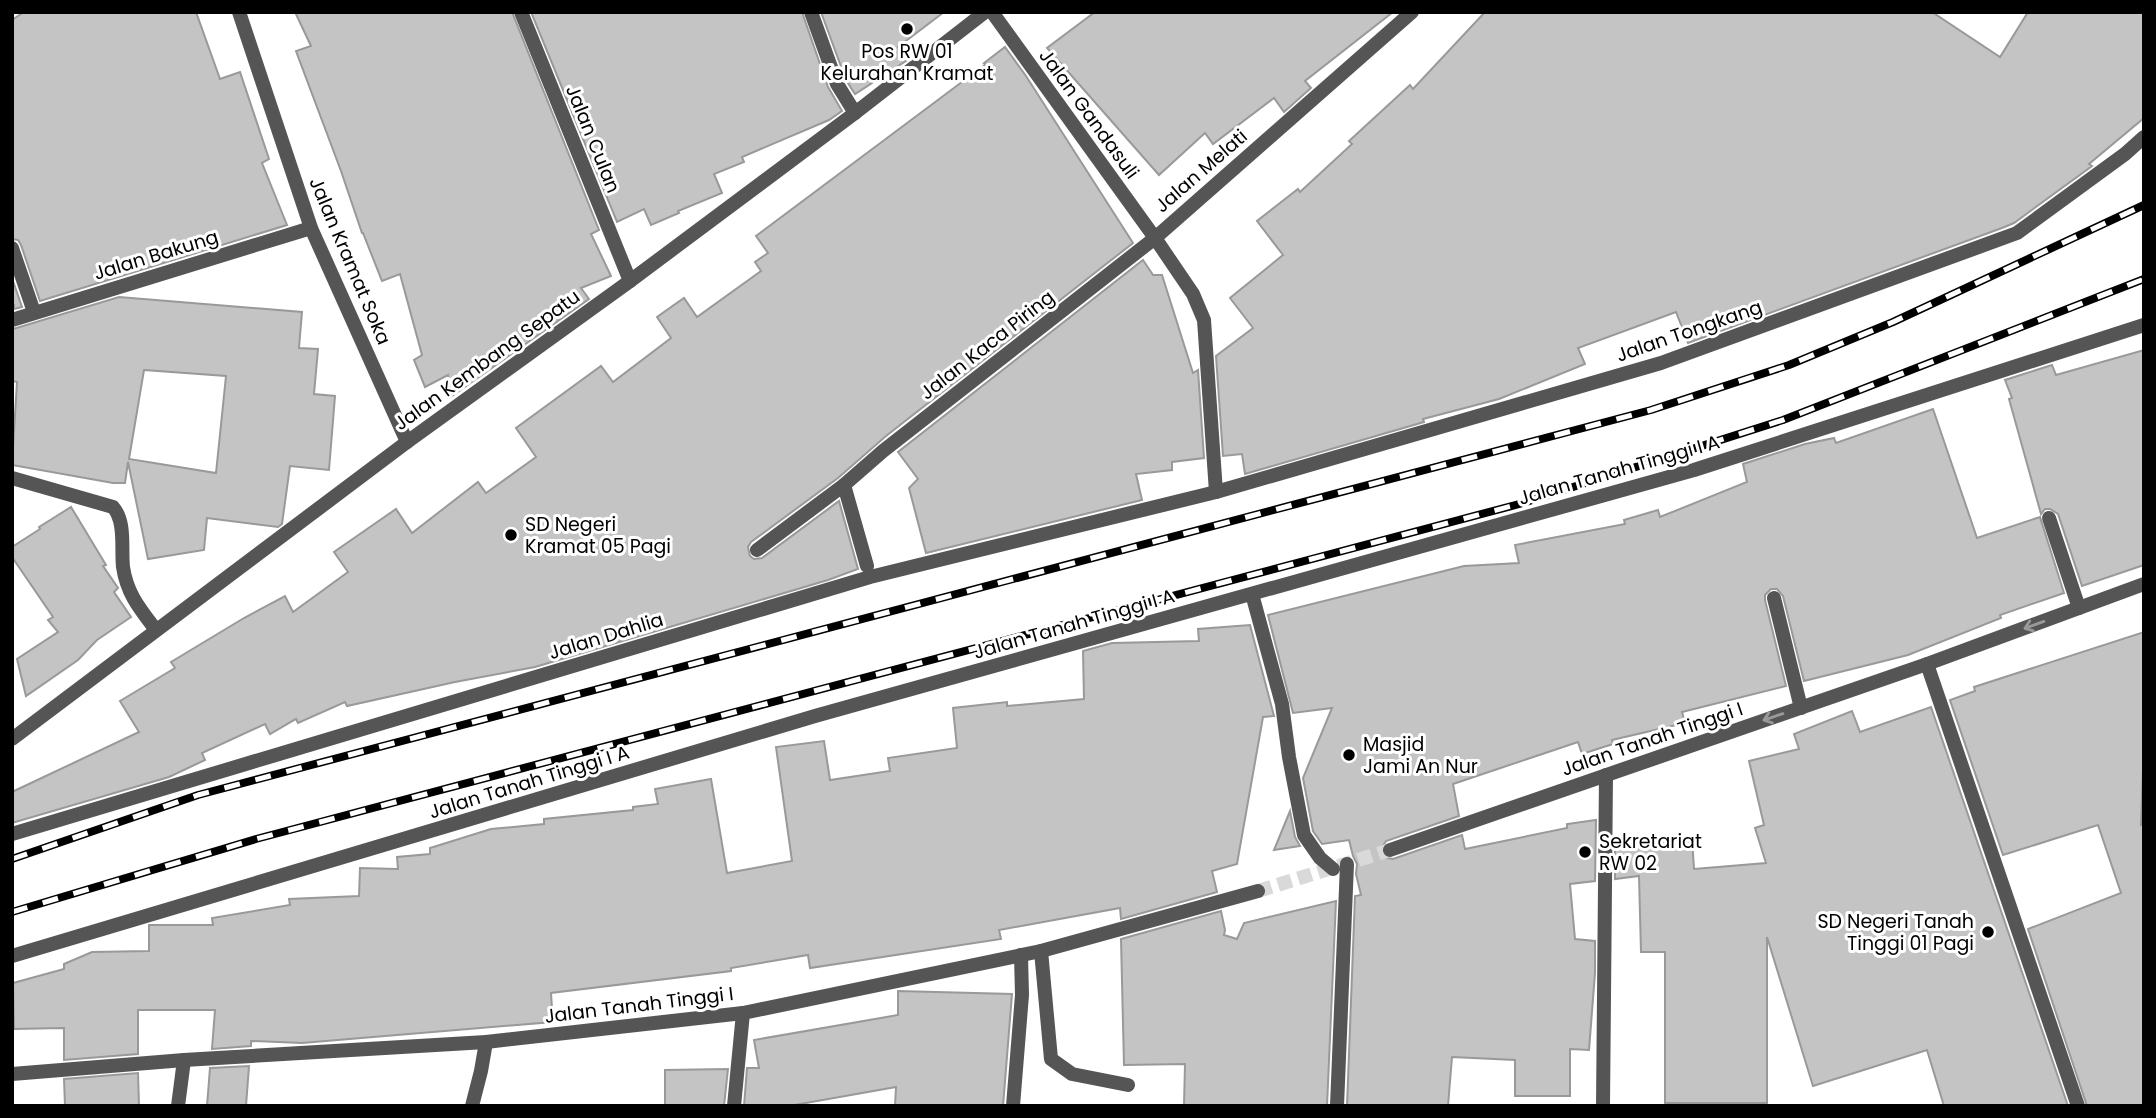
<svg xmlns="http://www.w3.org/2000/svg" width="2156" height="1118" viewBox="0 0 2156 1118" font-family="Poppins,sans-serif">
<style>
.building{fill:#c4c4c4;stroke:#999;stroke-width:2;fill-rule:evenodd}
.lines{fill:none;stroke-linecap:round;stroke-linejoin:round}
.tertiary-tunnel{stroke:#d9d9d9;stroke-width:14;stroke-dasharray:14 7;stroke-linecap:butt}
.service{stroke:#555;stroke-width:14}
.minor{stroke:#555;stroke-width:14}
.tertiary{stroke:#555;stroke-width:14}
.rail-casing{stroke:#000;stroke-width:8}
.rail{stroke:#fff;stroke-width:5;stroke-dasharray:16;stroke-linecap:butt}
.oneway{stroke:#999}
.poi-dot{fill:#000;stroke:#fff;stroke-width:2.5}
.labels{text-anchor:middle;dominant-baseline:central;stroke-width:6;stroke-linejoin:round;paint-order:stroke}
.poi-label{font-size:19px;fill:#000;stroke:#fff;text-anchor:start}
.street-label{font-size:19px;fill:#000;stroke:#fff}
</style>
<rect width="100%" height="100%" fill="#fff"/>
<g class="building">
<polygon points="24,12 196,12 220,79 240,72 269,159 262,163 287,225 40,301 21,245 18,240 12,239 12,20"/>
<polygon points="295,12 512,12 599,230 591,234 611,276 581,288 589,299 452,396 448,375 425,387 414,360 422,355 400,274 382,281 363,233 362,233 341,171 296,51 311,46"/>
<polygon points="531,12 802,12 828,87 842,111 829,120 742,157 744,162 714,174 722,193 678,211 679,213 651,225 644,209 617,222"/>
<polygon points="821,12 944,12 898,47 906,61 855,94 846,80"/>
<polygon points="1095,12 1393,12 1305,81 1311,88 1284,112 1274,98 1213,144 1205,133 1159,175 1047,48"/>
<polygon points="1485,12 1932,12 2000,57 2028,12 2144,12 2144,118 2089,164 2092,166 2014,223 2002,228 1688,343 1676,312 1578,348 1585,364 1499,399 1423,419 1424,422 1245,474 1242,454 1223,456 1216,356 1253,328 1230,298 1283,255 1257,221 1298,189 1300,192 1352,144 1349,141 1410,85 1413,89"/>
<polygon points="1005,47 1026,76 1133,243 886,436 838,478 751,542 748,547 750,556 754,559 762,558 839,501 858,569 828,580 535,667 455,682 347,706 345,702 298,723 296,719 270,734 265,724 202,753 205,760 169,777 12,823 12,792 139,732 120,701 175,668 171,662 244,618 285,596 293,612 348,572 334,552 396,509 412,533 478,482 486,493 536,457 516,428 601,366 613,382 671,338 657,317 684,298 697,317 761,271 755,262 768,253 756,236 986,64 984,63"/>
<polygon points="1143,260 1153,275 1162,275 1193,373 1198,370 1204,458 1172,462 1172,470 1136,474 1142,500 926,553 909,488 918,479 898,452"/>
<polygon points="12,278 22,307 14,309 14,305 12,306"/>
<path d="M119 297 302 312 299 348 318 349 314 394 335 396 329 470 290 466 282 524 278 527 207 518 204 550 148 559 128 462 125 483H113L12 465 17 382 12 381 13 329ZM144 370 226 376 216 473 129 459Z"/>
<polygon points="2144,350 2144,565 2082,586 2058,514 2050,509 2045,509 2041,514 2009,399 2012,398 2005,380 2052,365 2056,375"/>
<polygon points="1933,409 1977,538 2040,517 2064,593 2000,615 2001,618 1908,655 1804,681 1783,596 1777,589 1771,589 1765,595 1765,600 1786,686 1682,712 1685,723 1612,740 1613,744 1582,754 1578,742 1453,784 1459,816 1386,841 1381,849 1383,857 1393,859 1462,835 1465,849 1567,828 1567,824 1596,820 1595,881 1570,884 1575,939 1595,941 1595,973 1589,1050 1570,1049 1570,1096 1515,1096 1515,1060 1452,1057 1448,1106 1347,1106 1355,896 1361,895 1356,874 1357,864 1353,856 1349,840 1322,844 1313,831 1303,778 1332,708 1293,713 1268,615 1464,566 1519,563 1515,545 1625,524 1624,520 1658,510 1660,517 1747,482 1743,464 1805,444 1834,438 1836,443"/>
<polygon points="71,507 106,565 103,566 118,588 114,592 131,617 97,640 78,660 26,696 17,659 58,632 48,620 53,617 12,557 12,547 40,529 39,527"/>
<polygon points="1250,625 1274,716 1263,717 1237,864 1212,871 1217,892 1121,919 1120,908 999,930 1001,939 810,968 808,955 731,968 731,971 551,993 553,1022 302,1043 251,1041 251,1046 212,1049 215,1010 138,1010 138,1054 64,1060 64,1028 14,1029 13,983 64,969 64,964 92,952 149,951 149,925 213,925 212,918 290,905 289,899 359,896 360,868 398,869 397,857 430,854 430,848 491,829 544,824 544,819 633,810 633,807 658,804 655,789 711,779 727,873 792,861 776,747 824,741 830,780 890,771 888,758 957,748 953,708 1007,702 1007,706 1084,699 1083,651 1112,643 1199,641 1198,629"/>
<polygon points="2144,632 2144,742 2141,825 2144,824 2144,1106 2087,1106 2028,929 2121,893 2098,825 2003,855 1950,700 1975,691 1974,687"/>
<polygon points="1931,707 2068,1106 1944,1106 1927,1050 1813,1086 1767,937 1767,1103 1665,1103 1665,952 1641,952 1639,876 1615,879 1615,843 1692,838 1694,869 1766,863 1755,828 1764,825 1749,761 1799,749 1794,734 1852,711 1860,732"/>
<polygon points="1290,811 1295,837 1300,846 1274,850"/>
<polygon points="1336,901 1327,1106 1184,1106 1185,1064 1124,1065 1121,939 1221,911 1225,930 1224,935 1237,939 1244,923"/>
<polygon points="898,991 1012,994 1003,1106 895,1106 896,1087 789,1106 744,1106 747,1068 759,1068 754,1040 898,1015"/>
<polygon points="249,1066 246,1106 207,1106 210,1068"/>
<polygon points="728,1069 724,1106 665,1106 665,1070"/>
<polygon points="138,1073 139,1106 65,1106 64,1079"/>
</g>
<g class="lines">
<polyline class="tertiary-tunnel" points="1258,891 1390,850"/>
<polyline class="service" points="1041,951 1051,1059 1072,1074 1128,1085"/>
<g class="minor">
<polyline points="239,12 311,228 407,442"/>
<polyline points="521,12 630,281"/>
<polyline points="811,12 837,84 855,113"/>
<polyline points="992,12 1155,238 1193,294 1204,320 1216,492"/>
<polyline points="12,248 34,312"/>
<polyline points="12,320 311,228"/>
<path d="M12 478 113 507C126 522 121 548 123 567 127 594 140 609 156 630"/>
<polyline points="2049,518 2079,608"/>
<polyline points="757,550 844,485"/>
<polyline points="867,566 844,485 883,451 1155,238 1412,12"/>
<polyline points="1252,594 1282,704 1289,757 1304,835 1320,858 1333,869"/>
<polyline points="1774,598 1801,708"/>
<polyline points="1927,664 2078,1106"/>
<polyline points="12,834 870,577 1216,492 1661,363 2017,233 2125,154 2144,137"/>
<polyline points="12,956 815,716 1694,470 2144,325"/>
<polyline points="178,1106 184,1060"/>
<polyline points="472,1106 481,1071 486,1042"/>
<polyline points="734,1106 743,1013"/>
<polyline points="1013,1106 1022,995 1021,955"/>
<polyline points="1337,1106 1347,864"/>
<polyline points="1603,1106 1606,775"/>
</g>
<g class="tertiary">
<polyline points="12,739 407,442 630,281 855,113 985,12"/>
<polyline points="1390,850 1927,664 2144,584"/>
<polyline points="12,1074 184,1060 486,1042 743,1013 1041,951 1258,891"/>
</g>
<g class="rail-casing">
<g id="rail">
<polyline points="12,859 198,795 1651,410 1789,365 1893,322 2144,205"/>
<polyline points="12,912 256,839 1523,503 1783,420 2144,279"/>
</g>
</g>
<use href="#rail" class="rail"/>
</g>
<defs><path id="oneway-shaft" d="M-6 0H5M1.5-3L5.5 0L1.5 3" fill="none" stroke-width="1.6" stroke-linecap="round" stroke-linejoin="round" transform="scale(1.75)"/></defs>
<g class="oneway">
<use href="#oneway-shaft" transform="translate(2034 625) rotate(160)"/>
<use href="#oneway-shaft" transform="translate(1773 717) rotate(161)"/>
</g>
<g class="poi-dot">
<circle cx="907" cy="29" r="7"/>
<circle cx="511" cy="535" r="7"/>
<circle cx="1349" cy="755" r="7"/>
<circle cx="1585" cy="852" r="7"/>
<circle cx="1988" cy="932" r="7"/>
</g>
<g class="labels">
<g class="poi-label">
<text x="907" y="51" text-anchor="middle">Pos RW 01<tspan x="907" dy="22">Kelurahan Kramat</tspan></text>
<text x="525" y="524">SD Negeri<tspan x="525" dy="22">Kramat 05 Pagi</tspan></text>
<text x="1363" y="744">Masjid<tspan x="1363" dy="22">Jami An Nur</tspan></text>
<text x="1599" y="841">Sekretariat<tspan x="1599" dy="22">RW 02</tspan></text>
<text x="1974" y="921" text-anchor="end">SD Negeri Tanah<tspan x="1974" dy="22">Tinggi 01 Pagi</tspan></text>
</g>
<g class="street-label">
<text transform="translate(1089 114) rotate(54)">Jalan Gandasuli</text>
<text transform="translate(593 139) rotate(68)">Jalan Culan</text>
<text transform="translate(1201 171) rotate(-41)">Jalan Melati</text>
<text transform="translate(156 255) rotate(-17)">Jalan Bakung</text>
<text transform="translate(350 261) rotate(67)">Jalan Kramat Soka</text>
<text transform="translate(1689 331) rotate(-19)">Jalan Tongkang</text>
<text transform="translate(987 345) rotate(-38)">Jalan Kaca Piring</text>
<text transform="translate(487 360) rotate(-36)">Jalan Kembang Sepatu</text>
<text transform="translate(1619 470) rotate(-16)">Jalan Tanah Tinggi I A</text>
<text transform="translate(1074 624) rotate(-16)">Jalan Tanah Tinggi I A</text>
<text transform="translate(606 636) rotate(-17)">Jalan Dahlia</text>
<text transform="translate(1652 739) rotate(-19)">Jalan Tanah Tinggi I</text>
<text transform="translate(529 782) rotate(-17)">Jalan Tanah Tinggi I A</text>
<text transform="translate(639 1005) rotate(-7)">Jalan Tanah Tinggi I</text>
</g>
</g>
<rect width="2156" height="1118" fill="none" stroke="#000000" stroke-width="28"/>
</svg>
